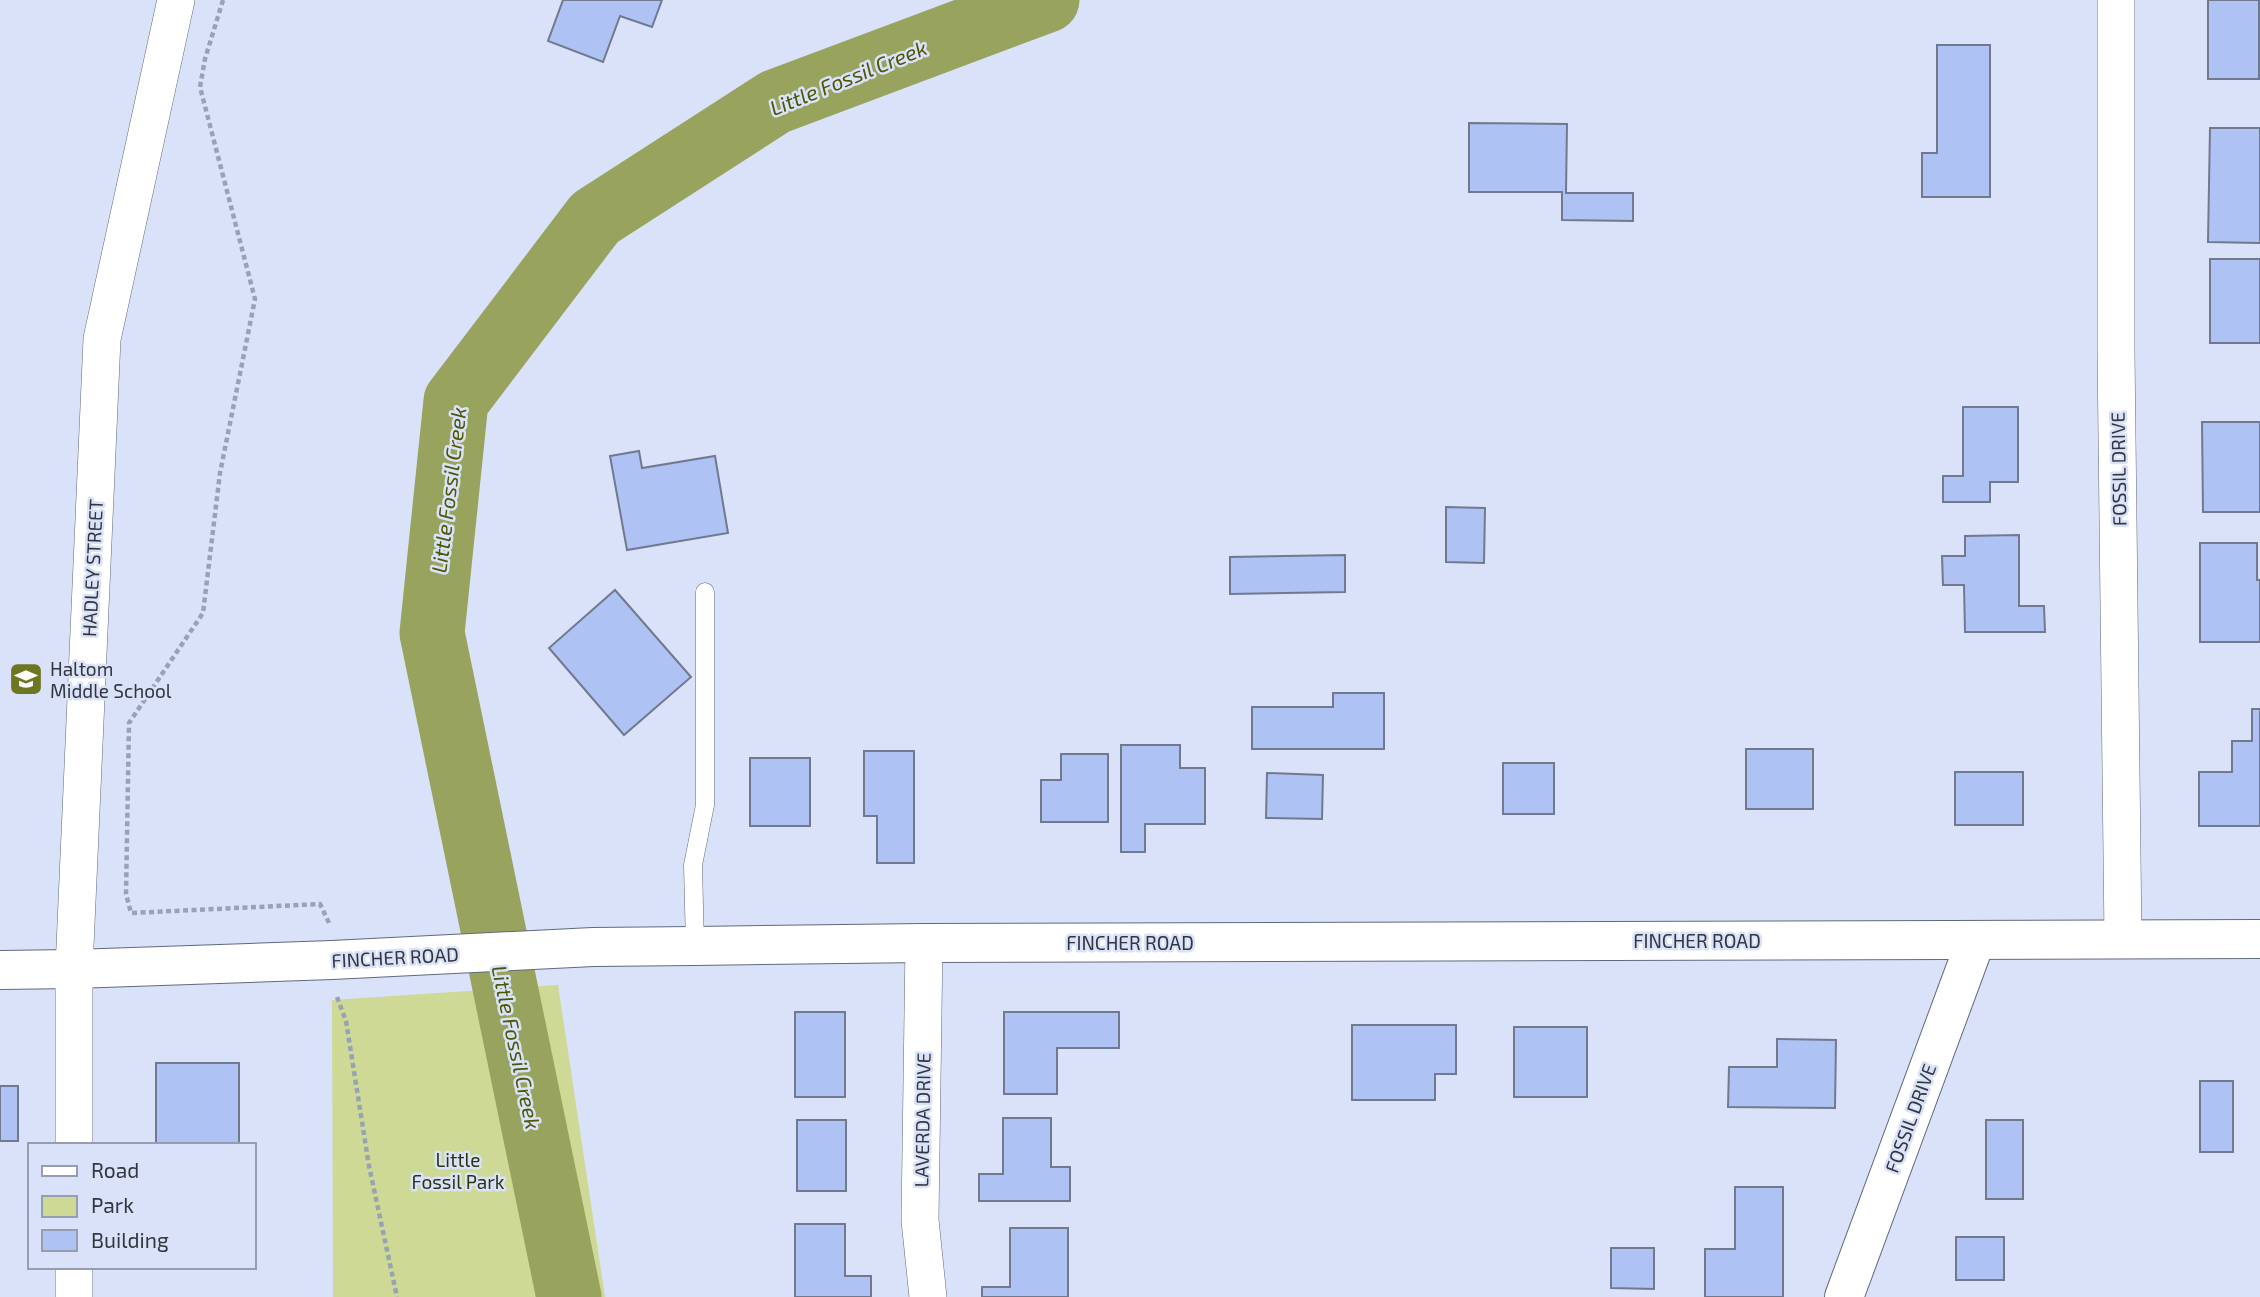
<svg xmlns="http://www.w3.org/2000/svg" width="2260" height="1297" viewBox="0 0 2260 1297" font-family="'Exo 2',sans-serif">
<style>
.green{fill:#cdd995}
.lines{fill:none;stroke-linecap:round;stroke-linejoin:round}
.river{stroke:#98a35e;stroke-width:65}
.building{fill:#afc2f4;stroke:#71798e;stroke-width:2}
.service-casing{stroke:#61697d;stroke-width:19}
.minor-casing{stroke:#61697d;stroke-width:38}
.tertiary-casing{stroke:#61697d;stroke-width:40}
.path{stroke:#9aa1b3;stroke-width:4.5;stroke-dasharray:5 3.5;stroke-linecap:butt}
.service{stroke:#fff;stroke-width:18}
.minor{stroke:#fff;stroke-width:37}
.tertiary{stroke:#fff;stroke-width:38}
.labels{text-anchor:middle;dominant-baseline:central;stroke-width:5;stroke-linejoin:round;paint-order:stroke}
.street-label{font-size:19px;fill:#32363f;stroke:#d9e2f9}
.poi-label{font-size:19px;fill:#32363f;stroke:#d9e2f9;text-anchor:start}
.park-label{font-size:19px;fill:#2d3213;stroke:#d9e2f9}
.water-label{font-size:21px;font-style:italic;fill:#4d5600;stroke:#d9e2f9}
</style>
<rect width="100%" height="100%" fill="#d9e2f9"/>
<polygon class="green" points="558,985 605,1297 333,1297 332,1000"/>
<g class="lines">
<polyline class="river" points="569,1297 432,633 456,401 595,218 775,102 1047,0"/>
</g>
<g class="building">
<polygon points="563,0 662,0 652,27 620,16 603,62 548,41"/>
<rect x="2208" y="0" width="51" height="79"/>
<polygon points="1937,45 1990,45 1990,197 1922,197 1922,153 1937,153"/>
<polygon points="1469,123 1567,124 1566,193 1633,193 1633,221 1562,220 1562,192 1469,192"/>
<polygon points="2210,128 2260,128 2260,243 2208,242"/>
<rect x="2210" y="259" width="50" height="84"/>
<polygon points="1963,407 2018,407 2018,482 1990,482 1990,502 1943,502 1943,476 1963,476"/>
<polygon points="2202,422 2260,422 2260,512 2203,512"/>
<polygon points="639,451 642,468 715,456 728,533 627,550 610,456"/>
<polygon points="1446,507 1485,508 1484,563 1446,562"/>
<polygon points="2019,535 2019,606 2044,606 2045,632 1965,632 1964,585 1943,585 1942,556 1965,556 1965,536"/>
<polygon points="2200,543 2257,543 2257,580 2260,580 2260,642 2200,642"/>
<polygon points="1345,555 1345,592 1230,594 1230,557"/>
<polygon points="615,590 691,677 624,735 549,648"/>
<polygon points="1333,693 1384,693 1384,749 1252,749 1252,707 1333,707"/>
<polygon points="2252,709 2260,709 2260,826 2199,826 2199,772 2232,772 2232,741 2252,741"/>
<polygon points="1121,745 1180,745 1180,768 1205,768 1205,824 1145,824 1145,852 1121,852"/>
<rect x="1746" y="749" width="67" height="60"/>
<polygon points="864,751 914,751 914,863 877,863 877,816 864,816"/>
<polygon points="1061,754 1108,754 1108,822 1041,822 1041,780 1061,780"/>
<rect x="750" y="758" width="60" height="68"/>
<rect x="1503" y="763" width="51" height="51"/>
<rect x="1955" y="772" width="68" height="53"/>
<polygon points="1267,773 1323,775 1322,819 1266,818"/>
<rect x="795" y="1012" width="50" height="85"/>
<polygon points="1004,1012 1119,1012 1119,1048 1057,1048 1057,1094 1004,1094"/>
<polygon points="1352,1025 1456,1025 1456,1074 1435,1074 1435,1100 1352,1100"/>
<rect x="1514" y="1027" width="73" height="70"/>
<polygon points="1777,1039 1836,1040 1835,1108 1728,1107 1729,1067 1777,1067"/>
<rect x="156" y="1063" width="83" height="81"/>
<rect x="2200" y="1081" width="33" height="71"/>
<rect x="0" y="1086" width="18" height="55"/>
<polygon points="1003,1118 1051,1118 1051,1167 1070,1167 1070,1201 979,1201 979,1174 1003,1174"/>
<rect x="797" y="1120" width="49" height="71"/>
<rect x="1986" y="1120" width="37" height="79"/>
<polygon points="1735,1187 1783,1187 1783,1297 1705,1297 1705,1249 1735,1249"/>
<polygon points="795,1224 845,1224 845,1276 871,1276 871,1297 795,1297"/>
<polygon points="1010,1228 1068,1228 1068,1297 982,1297 982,1287 1010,1287"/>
<rect x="1956" y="1237" width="48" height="43"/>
<polygon points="1611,1248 1654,1248 1654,1289 1611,1288"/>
<rect x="120" y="1267" width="111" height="2"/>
</g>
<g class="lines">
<g class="service-casing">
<polyline id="service" points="695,946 693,865 705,805 705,592"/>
</g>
<g class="minor-casing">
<g id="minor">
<polyline points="2116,0 2116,352 2123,939"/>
<polyline points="924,943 920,1220 928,1297"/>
<polyline points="74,1145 74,969 102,339 176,0"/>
<polyline points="74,1297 74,1267"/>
</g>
</g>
<g class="tertiary-casing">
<g id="tertiary">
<polyline points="0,970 74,969 332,960 593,947 695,946 924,943 2260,939"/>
<polyline points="1844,1297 1976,940"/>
</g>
</g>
<g class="path">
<polyline points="223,0 205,59 200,87 255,299 220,473 203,613 129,723 126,894 131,913 320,904 329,923"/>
<polyline points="337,997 346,1021 369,1166 397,1297"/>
</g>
<use href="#service" class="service"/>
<use href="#minor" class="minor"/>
<use href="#tertiary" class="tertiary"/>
</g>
<defs>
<g id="school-square" transform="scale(1.75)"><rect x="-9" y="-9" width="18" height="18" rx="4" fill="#6d7722" stroke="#d9e2f9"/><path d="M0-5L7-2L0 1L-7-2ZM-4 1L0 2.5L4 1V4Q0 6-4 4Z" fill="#fff"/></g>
</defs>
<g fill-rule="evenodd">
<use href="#school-square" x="26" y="679"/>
</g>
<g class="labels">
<g class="street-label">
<text transform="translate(2118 469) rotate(-91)">FOSSIL DRIVE</text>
<text transform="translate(92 568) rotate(-87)">HADLEY STREET</text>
<text x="1697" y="940">FINCHER ROAD</text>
<text x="1130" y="942">FINCHER ROAD</text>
<text transform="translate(395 957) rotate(-3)">FINCHER ROAD</text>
<text transform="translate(1910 1118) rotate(-70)">FOSSIL DRIVE</text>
<text transform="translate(922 1120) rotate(-89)">LAVERDA DRIVE</text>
</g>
<g class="poi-label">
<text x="50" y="668">Haltom<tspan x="50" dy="22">Middle School</tspan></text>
</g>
<g class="park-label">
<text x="458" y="1159">Little<tspan x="458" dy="22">Fossil Park</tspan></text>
</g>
<g class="water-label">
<text transform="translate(848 77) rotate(-22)">Little Fossil Creek</text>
<text transform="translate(448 490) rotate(-83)">Little Fossil Creek</text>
<text transform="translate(517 1047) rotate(78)">Little Fossil Creek</text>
</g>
</g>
<rect x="28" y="1143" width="228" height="126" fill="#d9e2f9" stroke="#969daf" stroke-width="2"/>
<rect x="42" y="1166" width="35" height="10" fill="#ffffff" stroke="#969daf" stroke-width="2"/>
<text x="91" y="1178" font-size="21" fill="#32363f">Road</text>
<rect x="42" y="1196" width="35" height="21" fill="#cdd995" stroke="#969daf" stroke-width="2"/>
<text x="91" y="1213" font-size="21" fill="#32363f">Park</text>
<rect x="42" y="1230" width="35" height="21" fill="#afc2f4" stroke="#969daf" stroke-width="2"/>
<text x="91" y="1248" font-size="21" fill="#32363f">Building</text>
</svg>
